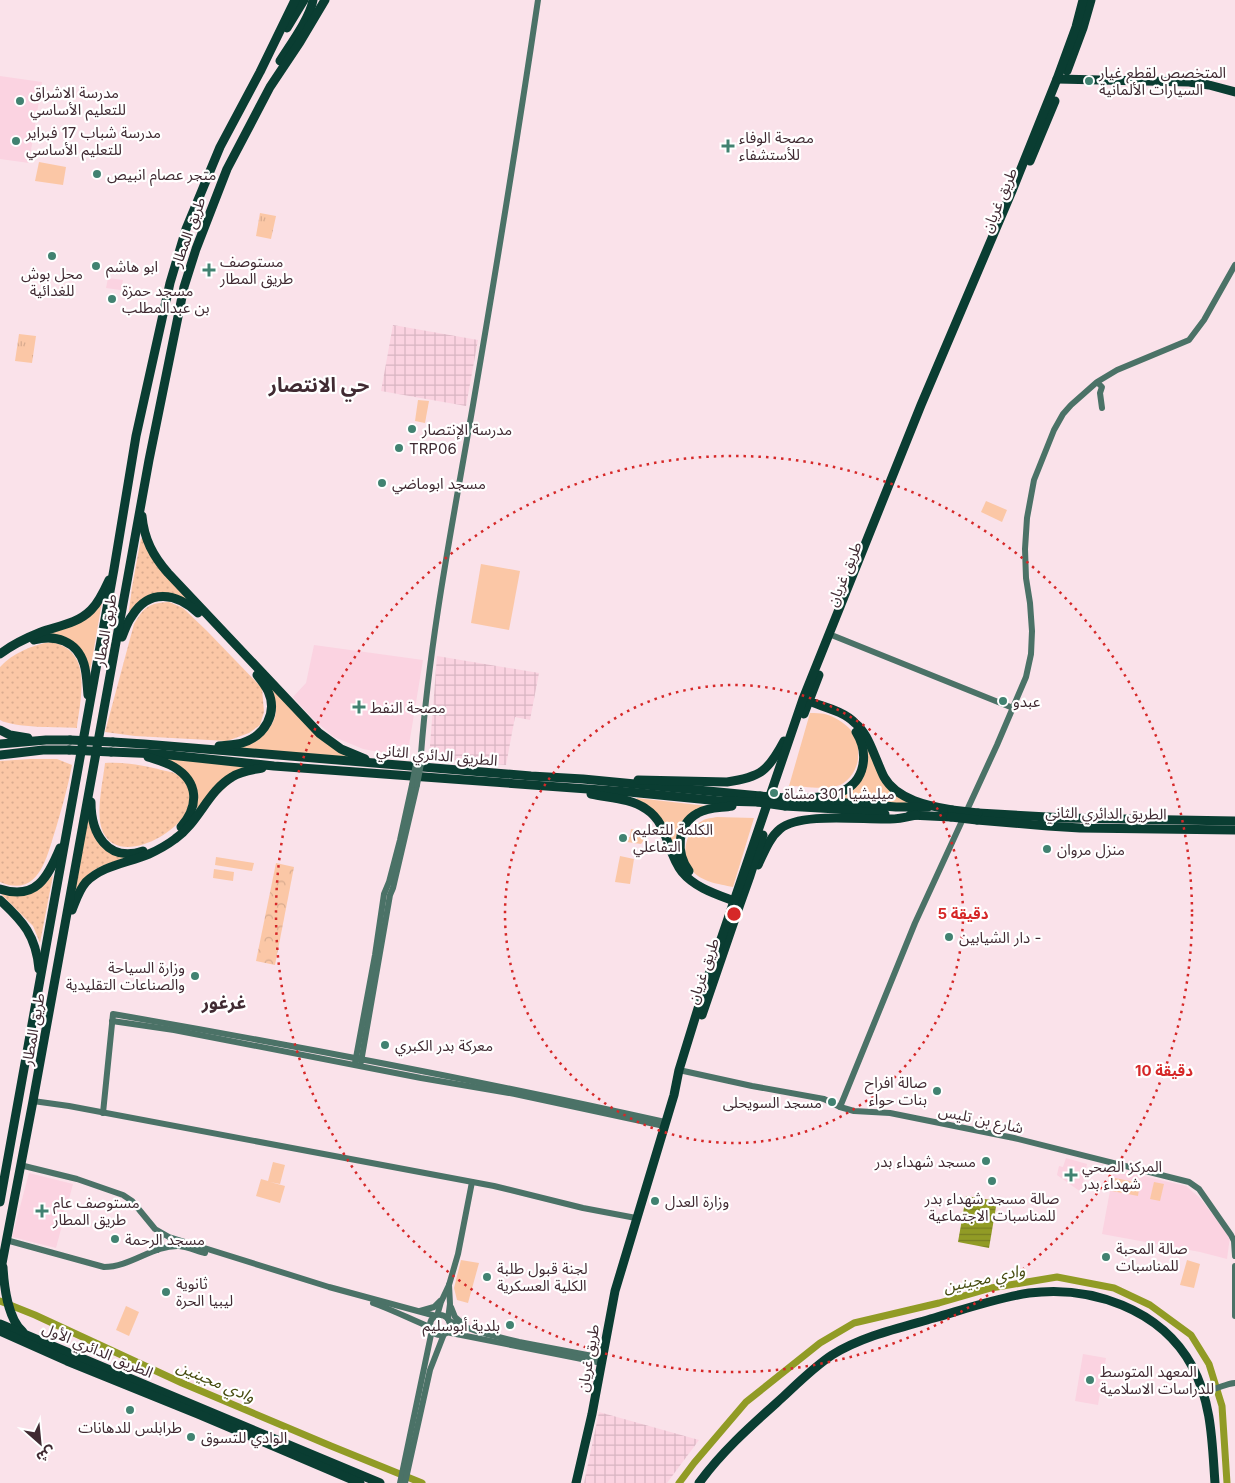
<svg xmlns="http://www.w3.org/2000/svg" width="1235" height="1483" viewBox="0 0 1235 1483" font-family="Inter,'Noto Sans Arabic',sans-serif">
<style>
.built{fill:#fbd3e1}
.industrial{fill:url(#industrial-grid)}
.grass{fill:url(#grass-dots)}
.forest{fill:url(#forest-crowns)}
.park{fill:url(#park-tufts)}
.garden{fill:#fbc7a6}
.water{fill:url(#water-rules)}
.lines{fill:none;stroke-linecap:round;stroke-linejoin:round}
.river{stroke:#919b25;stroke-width:7}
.secondary{stroke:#4b7267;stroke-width:6}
.highway{stroke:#0a3d32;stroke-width:9}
.secondary-bridge{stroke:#4b7267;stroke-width:6}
.highway-bridge{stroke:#0a3d32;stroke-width:9}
.ring{fill:none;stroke:#d62828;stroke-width:2.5;stroke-dasharray:2.5 5}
.poi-dot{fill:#418271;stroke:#fff;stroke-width:2}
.labels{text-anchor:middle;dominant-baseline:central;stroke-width:4.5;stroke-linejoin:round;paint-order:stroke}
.poi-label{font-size:15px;fill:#402a32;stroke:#fff;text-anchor:start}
.street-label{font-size:15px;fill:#402a32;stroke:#fff}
.water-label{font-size:16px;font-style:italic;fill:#454a0e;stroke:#fff}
.quarter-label{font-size:18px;font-weight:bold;fill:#402a32;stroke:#fff}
.district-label{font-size:20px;font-weight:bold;fill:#402a32;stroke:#fff}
.centre{fill:#d62828;stroke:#fff;stroke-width:2.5}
.ring-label{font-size:15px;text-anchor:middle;font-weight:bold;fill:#d62828;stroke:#fff;stroke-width:4.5;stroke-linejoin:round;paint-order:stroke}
</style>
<defs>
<pattern id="industrial-grid" width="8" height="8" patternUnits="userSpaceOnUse" patternTransform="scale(1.25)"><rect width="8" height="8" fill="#fbd3e1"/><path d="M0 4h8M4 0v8" fill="none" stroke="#d8b5c2"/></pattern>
<pattern id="grass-dots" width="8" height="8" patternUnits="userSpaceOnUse" patternTransform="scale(1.25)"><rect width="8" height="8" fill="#fbc7a6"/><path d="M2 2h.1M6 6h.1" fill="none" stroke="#d8ab8f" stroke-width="1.8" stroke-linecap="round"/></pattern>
<pattern id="forest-crowns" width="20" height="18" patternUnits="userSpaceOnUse" patternTransform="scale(1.25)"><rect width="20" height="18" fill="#fbc7a6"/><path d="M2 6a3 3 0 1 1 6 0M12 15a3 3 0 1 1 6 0" fill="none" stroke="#d8ab8f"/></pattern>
<pattern id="park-tufts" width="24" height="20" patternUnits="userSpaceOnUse" patternTransform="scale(1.25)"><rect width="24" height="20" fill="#fbc7a6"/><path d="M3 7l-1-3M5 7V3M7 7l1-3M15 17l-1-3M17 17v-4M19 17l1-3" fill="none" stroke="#d8ab8f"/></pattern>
<pattern id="water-rules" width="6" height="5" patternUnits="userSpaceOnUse" patternTransform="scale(1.25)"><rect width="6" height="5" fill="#919b25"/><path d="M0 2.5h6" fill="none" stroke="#787f21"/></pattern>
</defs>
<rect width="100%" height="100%" fill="#fae2ea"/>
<g class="built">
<polygon points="0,76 42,82 29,163 0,159"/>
<polygon points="108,278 123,280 121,290 106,288"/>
<polygon points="314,645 423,660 407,757 363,749 334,737 312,718 293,697 306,683"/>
<polygon points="1066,1158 1087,1164 1081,1192 1057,1175 1059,1166 1063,1167"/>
<polygon points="1114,1169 1186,1186 1200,1198 1230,1237 1227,1259 1200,1252 1102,1234"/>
<polygon points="29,1173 73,1184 56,1248 12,1237"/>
<polygon points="1083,1354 1106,1358 1098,1405 1075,1401"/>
</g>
<g class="industrial">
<polygon points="393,325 478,340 466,406 381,391"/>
<polygon points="437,656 539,673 530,720 515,717 506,765 429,758"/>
<polygon points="599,1412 699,1440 667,1483 584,1483"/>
</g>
<g class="grass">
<polygon points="141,538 145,541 195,607 182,598 147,597 133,607 128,618 132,587"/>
<path d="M169 602 183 608 207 631 262 688 264 712 260 725 249 733 227 741 135 736 105 732 134 624C144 607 149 603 169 602Z"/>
<path d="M51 642C93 650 81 697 77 728 59 727 14 728 0 720V667C13 653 32 645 51 642Z"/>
<path d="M30 759H57L72 765C68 787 62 807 56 828 47 855 40 899 0 882V761Z"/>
<path d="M105 763C123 762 141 765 158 769 164 771 171 771 176 774 193 783 193 804 183 817 169 838 118 864 103 832 95 814 103 782 105 763Z"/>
<path d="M89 811 94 834 130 857C114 862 94 865 84 880 78 888 74 900 70 909Z"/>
<path d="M53 875 40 943 33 926 0 893C22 901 39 892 53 875Z"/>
</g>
<polygon class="forest" points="276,863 294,867 275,965 256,961"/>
<g class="park">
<polygon points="260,213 276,216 271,239 256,236"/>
<polygon points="19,334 36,336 32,363 15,361"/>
</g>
<g class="garden">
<polygon points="39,162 66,167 63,185 35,181"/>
<polygon points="418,400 429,401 425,423 415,421"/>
<polygon points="986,501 1007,510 1002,522 981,512"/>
<polygon points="481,564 520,571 509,630 471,623"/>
<polygon points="102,602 89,677 81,651 40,635"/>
<path d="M268 682 320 737 355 759 237 748C258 742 281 726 275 701 274 694 270 688 268 682Z"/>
<path d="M810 713C815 713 821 713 825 714 837 717 853 728 857 740 859 746 858 753 858 759 857 768 851 779 842 784 829 791 803 786 789 786Z"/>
<polygon points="863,738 880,775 923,805 828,798 855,784"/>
<polygon points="160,758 257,767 246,769 194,816 197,808 197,790"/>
<polygon points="637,798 716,807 707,808 677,833 675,846 678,860 659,818 635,801"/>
<path d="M717 817 754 818 733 887C719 884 700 882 691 869 680 854 686 830 702 821 706 818 712 818 717 817Z"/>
<polygon points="631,829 642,831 645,838 641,844 627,842 628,837 630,837"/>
<polygon points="620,856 634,859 630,884 615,882"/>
<polygon points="216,857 254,863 252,871 215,865"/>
<polygon points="214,869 234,872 233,881 213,878"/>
<polygon points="273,1162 285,1165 280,1184 270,1182 285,1186 280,1203 256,1196 261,1179 268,1181"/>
<polygon points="1115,1178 1140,1183 1138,1196 1112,1191"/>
<polygon points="1154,1182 1164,1184 1160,1201 1150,1199"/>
<polygon points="461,1260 479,1263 468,1303 457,1300 454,1288"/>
<polygon points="1187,1260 1200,1264 1194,1288 1180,1285"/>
<polygon points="126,1306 139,1312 129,1336 116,1330"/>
</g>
<polygon class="water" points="966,1196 997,1201 989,1248 958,1242"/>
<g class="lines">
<g class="river">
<polyline points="0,1301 35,1315 182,1383 331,1446 422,1483"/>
<polyline points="679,1483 694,1463 746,1402 820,1343 854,1323 939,1303 991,1288 1057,1277 1114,1288 1150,1305 1191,1335 1209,1364 1222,1406 1227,1483"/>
</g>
<g class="secondary">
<polyline points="1100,385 1102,387 1100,393 1102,408"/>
<polyline points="834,636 1013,708"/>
<path d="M421 754C430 636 453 521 473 405 496 270 518 135 538 0"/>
<polyline points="112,1021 174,1030 421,1078 515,1094 664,1126"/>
<polyline points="361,1062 390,895 393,888 417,785"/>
<polyline points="355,1063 375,955 384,894 389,882 400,840 412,785"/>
<polyline points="679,1070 752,1086 824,1099 840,1107 854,1111 890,1113 1014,1138 1189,1182 1199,1189 1231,1235 1234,1241 1235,1256"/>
<polyline points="33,1101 69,1106 494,1186 583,1208 636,1218"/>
<polyline points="840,1107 915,923 997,745 1026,677 1031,654 1032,631 1030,603 1026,578 1025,549 1027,518 1034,480 1054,430 1063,414 1071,405 1097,382 1117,370 1189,340 1204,320 1235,265"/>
<path d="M103 1113 113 1014C298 1046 482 1081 665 1122"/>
<polyline points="20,1165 77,1179 123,1195 132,1201 155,1229 169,1237 329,1287 436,1316"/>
<path d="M6 1240 104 1267C131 1267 153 1245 179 1246 188 1247 197 1251 205 1253"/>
<polyline points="157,1250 162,1234"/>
<polyline points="1235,1266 1235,1316"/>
<path d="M373 1303C393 1310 412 1320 432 1328"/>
<polyline points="451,1307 455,1317 464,1325"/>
<polyline points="420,1311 434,1307 440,1301"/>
<circle cx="440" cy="1325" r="10"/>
<polyline points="437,1316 441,1302 449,1285 458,1254 472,1182"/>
<polyline points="448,1319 450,1304 449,1285"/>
<polyline points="449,1321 479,1332 519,1342 603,1358"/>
<polyline points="446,1332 602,1363"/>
<path d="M1201 1387C1216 1393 1221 1384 1235 1383"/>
<polyline points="400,1483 432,1330"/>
<polyline points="405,1483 430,1370 444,1334"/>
</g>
<g class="highway">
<polyline points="287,28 304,0"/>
<path d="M280 61C290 45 310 18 313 0"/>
<polyline points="1067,71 1083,28 1091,0"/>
<polyline points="1057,79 1189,82 1209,85 1235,92"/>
<polyline points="1030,161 1055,101"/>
<path d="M142 516C144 539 153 556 168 573L319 733 341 749 365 759"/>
<path d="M122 637C125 630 127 622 132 616 149 588 177 593 198 613"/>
<path d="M34 640C55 634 77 641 84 664 87 674 87 685 88 695"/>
<path d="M0 654C13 644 26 638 41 632 58 626 77 624 91 610 99 602 104 591 109 580"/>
<path d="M806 700C822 707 842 710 855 723 865 731 870 744 875 756 878 763 881 771 884 777 897 800 929 806 952 810"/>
<polyline points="804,714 819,675"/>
<polyline points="0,730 10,735 28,738"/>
<polyline points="113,742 144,744 531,776 583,779 760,796"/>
<polyline points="0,744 46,740 70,740"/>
<path d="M219 746C226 745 235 745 242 743 265 736 278 713 268 691 265 685 261 680 257 675"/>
<polyline points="111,752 160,754 274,766 629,792 720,801 758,802"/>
<polyline points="0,755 43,750 69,750"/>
<path d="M148 757C157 760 166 762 174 767 199 782 199 806 181 827"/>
<path d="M638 780 727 782C761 777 768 771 784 741"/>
<path d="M591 794C609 798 630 798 646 809 669 824 666 852 682 872 696 889 719 895 739 903"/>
<polyline points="786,798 896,807 928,807"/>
<path d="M802 799C815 797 830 797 841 792 866 781 869 753 856 732"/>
<path d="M91 802C91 833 107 863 143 851"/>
<polyline points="785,806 837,809 885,814"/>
<polyline points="978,813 1066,818 1235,821"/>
<polyline points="910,815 951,817"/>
<polyline points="977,820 1048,826 1080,828 1235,830"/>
<path d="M758 865C764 853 769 838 780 829 800 812 862 820 890 819 899 819 907 817 916 815"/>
<path d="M689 871C676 853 676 825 698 813 708 807 721 808 732 806"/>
<path d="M0 889C36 901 48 877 60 848"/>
<path d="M0 900C23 921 36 936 39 969"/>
<path d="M72 910C76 900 79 890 86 882 103 865 128 863 149 854 158 850 167 845 175 839 199 822 208 791 232 777 241 771 252 770 262 768"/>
<polyline points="702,1015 740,904 750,876 763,835"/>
<polyline points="0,1202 114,569 136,436 170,283 186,229 220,147 260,72 295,0"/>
<path d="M3 1267C4 1286 8 1319 23 1332"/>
<polyline points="0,1274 33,1101 149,460 184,287 196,249 227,169 270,87 300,42 325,0"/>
<polyline points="0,1324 380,1483"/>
<polyline points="0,1331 67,1361 198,1414 360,1483"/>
<polyline points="576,1483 592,1414 615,1291 674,1095 679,1070 704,989 803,699 921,405 1012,191 1057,79 1076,27 1083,0"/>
<path d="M699 1483C723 1450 753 1424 783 1397 799 1382 814 1367 832 1355 863 1336 899 1328 934 1318 965 1309 997 1298 1029 1293 1091 1285 1161 1309 1192 1366 1212 1403 1212 1442 1215 1483"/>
</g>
<g class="secondary-bridge">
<polyline points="412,785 417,759 421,754"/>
<polyline points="417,785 422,758 421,754"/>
</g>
<g class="highway-bridge">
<polyline points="70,740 113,742"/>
<polyline points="69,750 111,752"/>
<polyline points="760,796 786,798"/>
<polyline points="758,802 785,806"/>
<polyline points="952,810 978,813"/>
<polyline points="951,817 977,820"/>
</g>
</g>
<g class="ring">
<circle cx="734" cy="914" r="229"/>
<circle cx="734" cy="914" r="458"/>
</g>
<g class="poi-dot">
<circle cx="1089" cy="81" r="5"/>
<circle cx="20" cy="101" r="5"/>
<circle cx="16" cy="141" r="5"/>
<path d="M725.5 138.5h5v5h5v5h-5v5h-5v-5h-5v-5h5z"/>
<circle cx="97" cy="174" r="5"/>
<circle cx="52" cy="256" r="5"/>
<circle cx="96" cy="266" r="5"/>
<path d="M206.5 262.5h5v5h5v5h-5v5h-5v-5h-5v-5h5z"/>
<circle cx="112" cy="299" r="5"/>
<circle cx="412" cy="429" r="5"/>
<circle cx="399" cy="448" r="5"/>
<circle cx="382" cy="483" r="5"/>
<circle cx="1003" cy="701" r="5"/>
<path d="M356.5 699.5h5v5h5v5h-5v5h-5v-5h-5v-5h5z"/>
<circle cx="774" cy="793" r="5"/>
<circle cx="623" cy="838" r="5"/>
<circle cx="1047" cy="849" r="5"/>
<circle cx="949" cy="937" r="5"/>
<circle cx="195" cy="976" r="5"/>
<circle cx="385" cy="1045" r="5"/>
<circle cx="937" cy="1091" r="5"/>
<circle cx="832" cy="1102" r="5"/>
<circle cx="986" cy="1161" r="5"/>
<path d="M1068.5 1167.5h5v5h5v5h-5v5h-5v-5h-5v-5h5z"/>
<circle cx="992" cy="1181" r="5"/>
<circle cx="655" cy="1201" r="5"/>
<path d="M39.5 1203.5h5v5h5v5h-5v5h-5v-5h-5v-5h5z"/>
<circle cx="115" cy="1239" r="5"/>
<circle cx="1106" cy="1257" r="5"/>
<circle cx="487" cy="1277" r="5"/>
<circle cx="166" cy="1292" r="5"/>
<circle cx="510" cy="1325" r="5"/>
<circle cx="1090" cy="1380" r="5"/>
<circle cx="130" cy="1410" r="5"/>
<circle cx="191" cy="1437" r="5"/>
</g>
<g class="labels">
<g class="poi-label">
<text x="1099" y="72">المتخصص لقطع غيار<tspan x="1099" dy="17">السيارات الألمانية</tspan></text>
<text x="30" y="92">مدرسة الاشراق<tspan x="30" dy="17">للتعليم الأساسي</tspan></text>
<text x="26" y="132">مدرسة شباب 17 فبراير<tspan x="26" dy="17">للتعليم الأساسي</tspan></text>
<text x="739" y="137">مصحة الوفاء<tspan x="739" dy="17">للأستشفاء</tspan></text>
<text x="107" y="174">متجر عصام انبيص</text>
<text x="220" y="261">مستوصف<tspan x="220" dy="17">طريق المطار</tspan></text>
<text x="106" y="266">ابو هاشم</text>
<text x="52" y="273" text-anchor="middle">محل بوش<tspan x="52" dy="17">للغدائية</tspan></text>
<text x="122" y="290">مسجد حمزة<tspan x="122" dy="17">بن عبدالمطلب</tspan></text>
<text x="422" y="429">مدرسة الإنتصار</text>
<text x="409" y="448">TRP06</text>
<text x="392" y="483">مسجد ابوماضي</text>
<text x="1013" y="701">عبدو</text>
<text x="370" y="707">مصحة النفط</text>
<text x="784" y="793">ميليشيا 301 مشاة</text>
<text x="633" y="829">الكلمة للتعليم<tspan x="633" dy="17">التفاعلي</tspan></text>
<text x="1057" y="849">منزل مروان</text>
<text x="959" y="937">دار الشيابين -</text>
<text x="185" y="967" text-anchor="end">وزارة السياحة<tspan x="185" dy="17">والصناعات التقليدية</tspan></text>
<text x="395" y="1045">معركة بدر الكبري</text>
<text x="927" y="1082" text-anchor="end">صالة افراح<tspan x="927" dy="17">بنات حواء</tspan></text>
<text x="822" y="1102" text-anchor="end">مسجد السويحلى</text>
<text x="976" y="1161" text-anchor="end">مسجد شهداء بدر</text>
<text x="1082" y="1166">المركز الصحي<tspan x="1082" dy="17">شهداء بدر</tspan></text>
<text x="992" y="1198" text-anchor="middle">صالة مسجد شهداء بدر<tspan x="992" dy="17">للمناسبات الاجتماعية</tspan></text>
<text x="665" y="1201">وزارة العدل</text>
<text x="53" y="1202">مستوصف عام<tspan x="53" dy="17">طريق المطار</tspan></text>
<text x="125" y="1239">مسجد الرحمة</text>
<text x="1116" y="1248">صالة المحبة<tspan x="1116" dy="17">للمناسبات</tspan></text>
<text x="497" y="1268">لجنة قبول طلبة<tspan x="497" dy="17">الكلية العسكرية</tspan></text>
<text x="176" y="1283">ثانوية<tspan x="176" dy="17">ليبيا الحرة</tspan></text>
<text x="500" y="1325" text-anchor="end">بلدية أبوسليم</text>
<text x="1100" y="1371">المعهد المتوسط<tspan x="1100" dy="17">للدراسات الاسلامية</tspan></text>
<text x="130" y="1427" text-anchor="middle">طرابلس للدهانات</text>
<text x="201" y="1437">الوادي للتسوق</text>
</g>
<g class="street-label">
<text transform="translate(999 200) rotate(-67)">طريق غريان</text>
<text transform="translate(188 232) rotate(-70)">طريق المطار</text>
<text transform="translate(844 574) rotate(-68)">طريق غريان</text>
<text transform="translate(105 630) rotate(-80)">طريق المطار</text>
<text transform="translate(437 755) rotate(5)">الطريق الدائري الثاني</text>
<text transform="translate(1106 813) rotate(1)">الطريق الدائري الثاني</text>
<text transform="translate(703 971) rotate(-71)">طريق غريان</text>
<text transform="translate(33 1029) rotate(-80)">طريق المطار</text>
<text transform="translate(981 1119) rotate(12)">شارع بن تليس</text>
<text transform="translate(98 1350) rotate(23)">الطريق الدائري الأول</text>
<text transform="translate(588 1358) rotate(-80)">طريق غريان</text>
</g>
<g class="water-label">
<text transform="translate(984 1278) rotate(-12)">وادي مجينين</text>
<text transform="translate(216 1381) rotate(23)">وادي مجينين</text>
</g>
<g class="quarter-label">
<text x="224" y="1002">غرغور</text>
</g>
<g class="district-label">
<text x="319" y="385">حي الانتصار</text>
</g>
</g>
<circle cx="734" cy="914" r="8" class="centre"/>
<g class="ring-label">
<text x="963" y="919">5 دقيقة</text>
<text x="1164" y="1076">10 دقيقة</text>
</g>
<g transform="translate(40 1443) rotate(153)" stroke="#ffffff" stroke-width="4" paint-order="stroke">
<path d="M0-4L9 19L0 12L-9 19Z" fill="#402a32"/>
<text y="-8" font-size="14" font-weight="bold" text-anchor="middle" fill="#402a32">ش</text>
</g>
</svg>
